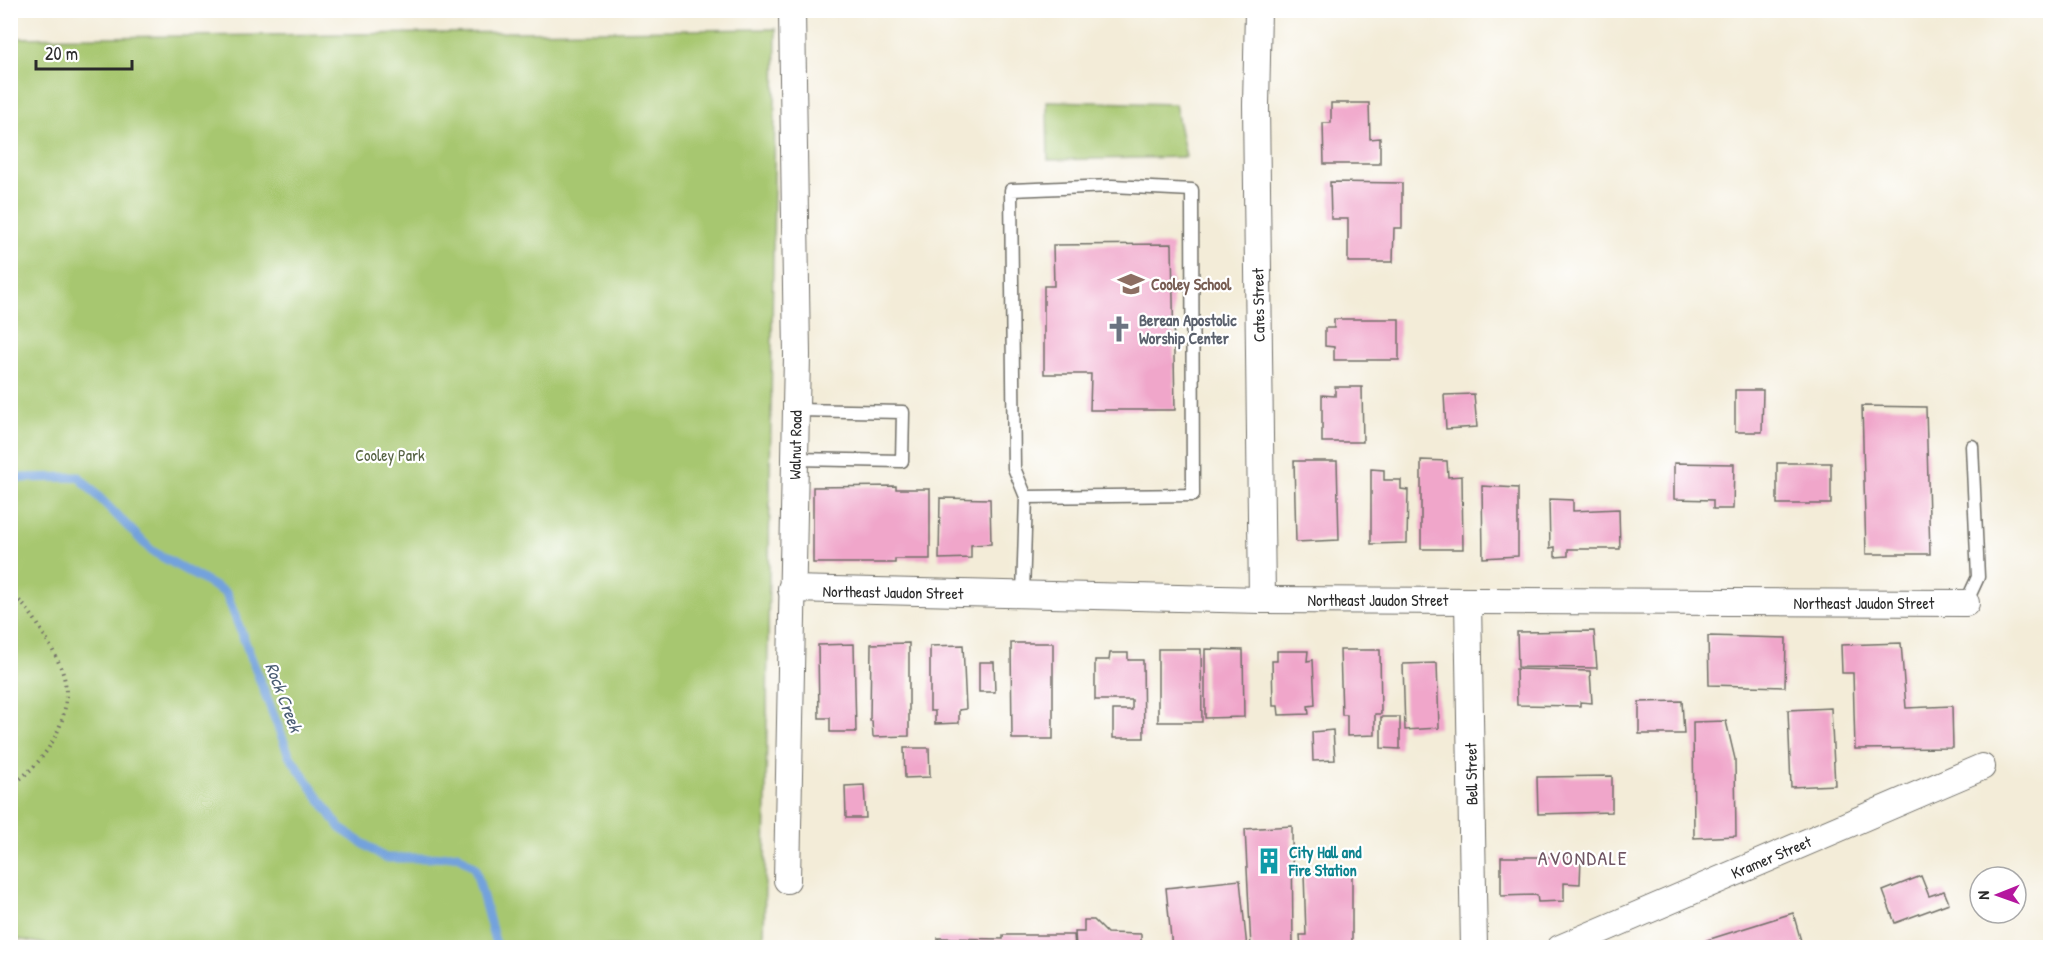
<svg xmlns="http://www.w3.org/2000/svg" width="2061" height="958" viewBox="0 0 2061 958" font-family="'Patrick Hand',sans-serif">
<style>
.green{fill:#a7c76f;stroke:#69794d;stroke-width:1.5}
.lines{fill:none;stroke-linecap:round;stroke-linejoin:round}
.stream{stroke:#73a2dc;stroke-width:9}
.building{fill:#f0a6ca}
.lane-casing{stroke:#716f68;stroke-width:15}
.street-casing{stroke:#716f68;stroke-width:28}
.path{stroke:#716f68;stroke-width:4;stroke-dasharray:1.5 4.5;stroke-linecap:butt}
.lane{stroke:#fff;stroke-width:12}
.street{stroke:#fff;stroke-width:26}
.labels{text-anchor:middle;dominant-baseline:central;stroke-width:4.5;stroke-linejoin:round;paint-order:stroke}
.education-label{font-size:16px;font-weight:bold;fill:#785e54;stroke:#fff;text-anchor:start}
.street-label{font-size:16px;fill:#2b2b2b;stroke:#fff}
.worship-label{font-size:16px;font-weight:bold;fill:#5b616d;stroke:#fff;text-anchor:start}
.park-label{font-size:16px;fill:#566243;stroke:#fff}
.culture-label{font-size:16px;font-weight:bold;fill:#0d838f;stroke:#fff;text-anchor:start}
.water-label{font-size:18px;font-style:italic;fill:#485b72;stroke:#fff}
.quarter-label{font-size:20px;letter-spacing:1.5px;fill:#705663;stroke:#fff}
</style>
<rect width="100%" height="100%" fill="#fff"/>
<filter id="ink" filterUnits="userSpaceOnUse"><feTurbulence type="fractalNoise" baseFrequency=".0167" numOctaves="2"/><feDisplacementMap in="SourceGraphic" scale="12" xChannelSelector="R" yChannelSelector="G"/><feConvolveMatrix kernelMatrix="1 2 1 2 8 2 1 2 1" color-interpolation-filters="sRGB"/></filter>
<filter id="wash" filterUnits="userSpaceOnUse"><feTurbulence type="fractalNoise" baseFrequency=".008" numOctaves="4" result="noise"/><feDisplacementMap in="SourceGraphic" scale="24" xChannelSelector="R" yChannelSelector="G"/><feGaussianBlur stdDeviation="1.35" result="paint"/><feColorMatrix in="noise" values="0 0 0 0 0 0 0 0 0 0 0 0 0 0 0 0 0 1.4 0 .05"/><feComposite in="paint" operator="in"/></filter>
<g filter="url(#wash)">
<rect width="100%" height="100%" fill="#f3ecd8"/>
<g class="green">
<polygon points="776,29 764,947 67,948 11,938 11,38"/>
<polygon points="1047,101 1175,104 1186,157 1048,160"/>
</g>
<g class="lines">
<polyline class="stream" points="10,478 79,477 152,551 226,593 289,755 340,828 385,858 428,858 458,855 475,868 497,948"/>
</g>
<g id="blocks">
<g class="building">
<polygon points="1331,103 1369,103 1370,139 1380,138 1380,164 1324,164 1323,123 1331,123"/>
<polygon points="1330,182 1402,183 1402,228 1394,228 1393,262 1348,262 1348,219 1331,219"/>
<polygon points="1172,244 1175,410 1090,410 1091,374 1044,374 1044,286 1054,286 1053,245"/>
<polygon points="1334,319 1399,319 1399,360 1334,360 1334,347 1325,346 1325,328 1334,328"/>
<polygon points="1335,387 1362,387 1363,442 1322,442 1322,395 1335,396"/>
<polygon points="1735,390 1763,390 1762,432 1735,432"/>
<polygon points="1474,394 1477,427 1446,429 1444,395"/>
<polygon points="1862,406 1926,407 1930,554 1866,554"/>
<polygon points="1421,460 1447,461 1448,477 1462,476 1463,549 1421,549"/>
<polygon points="1294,461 1337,461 1339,540 1296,542"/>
<polygon points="1674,463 1734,464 1733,509 1713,509 1713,500 1674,499"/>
<rect x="1777" y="463" width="54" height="41"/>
<polygon points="1371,469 1384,470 1384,480 1401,480 1401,489 1408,490 1407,543 1371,544"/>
<polygon points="896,486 896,489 930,489 930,559 895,559 895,563 813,563 813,487"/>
<polygon points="1482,486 1518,488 1518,556 1483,558"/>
<polygon points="940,498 990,499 991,544 971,545 971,558 939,559"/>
<polygon points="1549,499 1573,500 1573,511 1619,509 1620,549 1568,549 1568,556 1555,557 1555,547 1550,548"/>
<polygon points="1594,631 1597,668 1518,667 1517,632"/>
<polygon points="1708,636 1786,638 1785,687 1709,685"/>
<polygon points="909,643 909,736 873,737 872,721 870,721 871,644"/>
<polygon points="1011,643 1053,643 1053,739 1012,739"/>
<polygon points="1901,643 1906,708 1952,706 1953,748 1855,749 1853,673 1842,673 1841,645"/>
<polygon points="854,644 856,732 830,732 830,718 819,718 818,645"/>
<polygon points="963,645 966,709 959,710 959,723 935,724 935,711 930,711 930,646"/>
<polygon points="1158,649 1201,649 1202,722 1158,722"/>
<polygon points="1205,649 1243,650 1244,717 1205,718"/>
<polygon points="1340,650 1380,650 1381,714 1375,714 1375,735 1347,736 1347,715 1342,715"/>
<polygon points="1277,651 1308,651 1307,661 1313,660 1315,705 1308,706 1309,714 1279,715 1278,706 1273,706 1272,661 1277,661"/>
<polygon points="1110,653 1128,653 1128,660 1143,660 1144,738 1113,738 1113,710 1132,710 1132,700 1095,700 1095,660 1109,660"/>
<polygon points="979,662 994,662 995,692 979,692"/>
<polygon points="1437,663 1439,728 1405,730 1403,664"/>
<polygon points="1516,669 1590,671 1592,703 1580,702 1580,706 1517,705"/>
<polygon points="1682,701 1684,734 1639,734 1639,702"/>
<polygon points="1831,708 1835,785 1791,787 1788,710"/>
<polygon points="1381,717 1400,717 1400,749 1381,748"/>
<polygon points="1726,721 1735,759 1736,836 1694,838 1693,722"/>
<polygon points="1333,730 1335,760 1313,761 1312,732"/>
<polygon points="904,748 929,748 930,777 905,778"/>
<polygon points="1612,776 1612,812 1538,814 1537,777"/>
<polygon points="864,785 866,818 846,818 845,786"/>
<polygon points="1292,826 1293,948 1251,948 1245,829"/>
<polygon points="1501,857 1581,857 1580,884 1564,883 1564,901 1538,902 1537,895 1501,896"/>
<polygon points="1352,872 1352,948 1301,948 1300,935 1306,935 1304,873"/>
<polygon points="1921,876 1929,896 1944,891 1949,903 1895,923 1883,891"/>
<polygon points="1240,880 1247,948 1172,948 1166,888"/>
<polygon points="1793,913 1803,948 1710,948 1707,940"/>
<polygon points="1084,920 1094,920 1107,933 1141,934 1141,948 1076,948 1075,932 1084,932"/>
<polygon points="1003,935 1074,935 1075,948 938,948 938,938 1003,939"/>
</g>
</g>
</g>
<g filter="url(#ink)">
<use href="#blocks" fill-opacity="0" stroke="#716f68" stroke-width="1.5"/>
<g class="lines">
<g class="lane-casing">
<g id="lane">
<polyline points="794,459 902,461 903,412 796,410"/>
<polyline points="1023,594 1026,497 1193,495 1192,190 1112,186 1011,190 1014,468 1026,497"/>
<polyline points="1966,603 1978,577 1972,446"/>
</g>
</g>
<g class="street-casing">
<g id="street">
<polyline points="1258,10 1256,105 1262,600"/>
<polyline points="791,589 1262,600 1966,603"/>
<polyline points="1468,601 1474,948"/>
<polyline points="787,880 797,355 792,10"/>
<polyline points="1560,948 1982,767"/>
</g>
</g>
<path class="path" d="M10 593C26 605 35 619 44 635 52 649 60 662 64 677 74 719 45 764 10 786"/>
<use href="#lane" class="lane"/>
<use href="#street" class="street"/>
</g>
</g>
<defs>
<g id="school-bare" transform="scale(2.07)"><path d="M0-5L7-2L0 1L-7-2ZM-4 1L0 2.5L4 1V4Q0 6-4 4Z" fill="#8d6e63" stroke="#fff" stroke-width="2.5" paint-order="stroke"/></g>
<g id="church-bare" transform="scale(2.07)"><path d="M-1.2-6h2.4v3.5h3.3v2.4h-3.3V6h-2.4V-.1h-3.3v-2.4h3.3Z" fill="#6b7280" stroke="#fff" stroke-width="2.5" paint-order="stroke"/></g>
<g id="building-bare" transform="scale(2.07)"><path d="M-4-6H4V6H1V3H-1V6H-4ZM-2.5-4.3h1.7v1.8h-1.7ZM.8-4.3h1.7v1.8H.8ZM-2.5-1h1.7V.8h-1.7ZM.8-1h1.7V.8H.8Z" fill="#0f9aa8" stroke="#fff" stroke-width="2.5" paint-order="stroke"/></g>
</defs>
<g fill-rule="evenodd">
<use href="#school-bare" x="1131" y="284"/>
<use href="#church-bare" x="1119" y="329"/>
<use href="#building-bare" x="1269" y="861"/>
</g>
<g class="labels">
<g class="education-label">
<text x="1151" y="284">Cooley School</text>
</g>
<g class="street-label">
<text transform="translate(1258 305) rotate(-91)">Cates Street</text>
<text transform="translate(795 445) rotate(-89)">Walnut Road</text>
<text transform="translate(893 592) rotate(1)">Northeast Jaudon Street</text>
<text x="1378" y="600">Northeast Jaudon Street</text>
<text x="1864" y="603">Northeast Jaudon Street</text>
<text transform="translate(1471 774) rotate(-91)">Bell Street</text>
<text transform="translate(1771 857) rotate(-23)">Kramer Street</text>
</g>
<g class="worship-label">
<text x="1139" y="320">Berean Apostolic<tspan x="1139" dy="18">Worship Center</tspan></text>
</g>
<g class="park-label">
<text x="390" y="455">Cooley Park</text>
</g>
<g class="culture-label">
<text x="1289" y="852">City Hall and<tspan x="1289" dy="18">Fire Station</tspan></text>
</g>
<g class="water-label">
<text transform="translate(284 697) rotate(69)">Rock Creek</text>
</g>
<g class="quarter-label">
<text x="1583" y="857">AVONDALE</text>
</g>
</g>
<rect width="2061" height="958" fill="none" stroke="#fff" stroke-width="36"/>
<g transform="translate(1998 895) rotate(269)"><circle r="28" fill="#ffffff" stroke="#aaaaaa" stroke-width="1.5"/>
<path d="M0-4.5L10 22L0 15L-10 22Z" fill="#b5179e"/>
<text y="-9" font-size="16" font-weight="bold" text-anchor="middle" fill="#2b2b2b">N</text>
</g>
<path d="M36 60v9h96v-9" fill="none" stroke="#2b2b2b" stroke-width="3"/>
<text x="45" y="60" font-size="18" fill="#2b2b2b" stroke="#ffffff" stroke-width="4.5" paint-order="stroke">20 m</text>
</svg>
